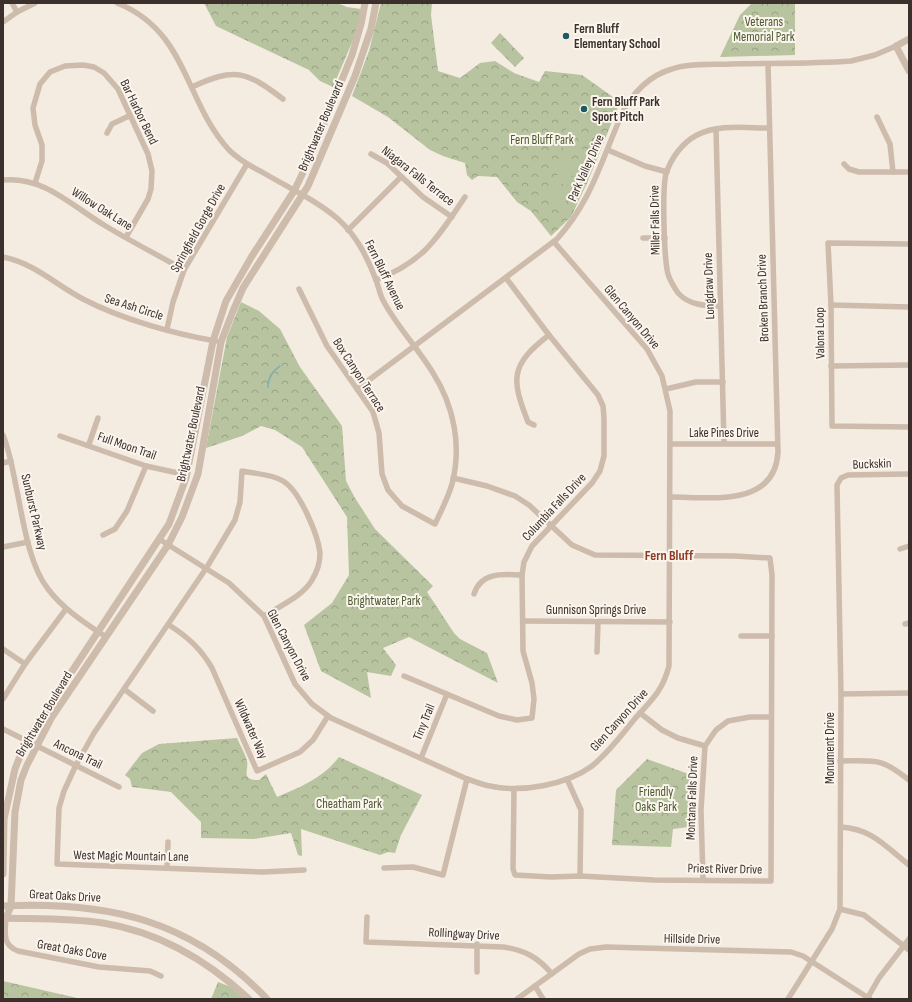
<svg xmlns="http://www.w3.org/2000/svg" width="912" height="1002" viewBox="0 0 912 1002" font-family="'Sofia Sans Condensed',sans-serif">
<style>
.park{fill:url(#park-crowns)}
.pitch{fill:#b8c4a0}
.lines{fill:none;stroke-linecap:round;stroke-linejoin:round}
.stream{stroke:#7fb0b2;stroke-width:1.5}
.minor{stroke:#cdbbac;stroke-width:5.5}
.tertiary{stroke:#cdbbac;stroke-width:7}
.poi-dot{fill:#1f5a5e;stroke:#fbf5ee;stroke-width:1.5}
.labels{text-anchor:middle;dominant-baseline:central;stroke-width:4;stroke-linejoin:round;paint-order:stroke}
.park-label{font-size:13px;fill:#4a5a2e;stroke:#fbf5ee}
.poi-label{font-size:13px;font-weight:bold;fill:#3b302b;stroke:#fbf5ee;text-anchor:start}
.street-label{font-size:13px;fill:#3b302b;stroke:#fbf5ee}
.neighbourhood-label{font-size:14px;font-weight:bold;fill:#8c3b22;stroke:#fbf5ee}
</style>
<defs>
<pattern id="park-crowns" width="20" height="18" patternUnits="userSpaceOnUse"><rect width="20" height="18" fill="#b8c4a0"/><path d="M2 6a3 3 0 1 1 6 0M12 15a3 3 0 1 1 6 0" fill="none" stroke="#97a083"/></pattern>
</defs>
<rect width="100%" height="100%" fill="#f4ebe1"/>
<g class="park">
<polygon points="204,3 337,3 347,7 361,9 356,33 333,87 320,81 309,70 216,26"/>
<polygon points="381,3 432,3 431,15 438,71 460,78 480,63 495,61 514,73 539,82 545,71 582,75 620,102 588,181 571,217 551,236 531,211 517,202 497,177 478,176 472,180 467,175 465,163 443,156 430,150 388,117 352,96 369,51"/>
<polygon points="752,3 795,3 795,55 720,57 740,15"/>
<polygon points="500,33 524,58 515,67 491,43"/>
<polygon points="241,302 259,311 280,329 300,367 342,426 346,481 355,498 375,529 433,586 427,592 454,633 460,639 487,653 498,683 409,637 383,648 396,665 391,676 367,672 371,698 321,671 304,625 332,603 349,575 347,517 302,447 275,430 261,426 242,436 206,448 227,337"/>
<path d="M237 738C240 745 245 753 247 761 249 771 240 780 259 780L266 774 277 797C301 787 323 778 339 757L422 795 401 835 395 853 388 852 380 855 301 829 302 856 298 855 291 833 254 839 201 838V822L171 792 132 787 130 779 125 775 142 753 159 744Z"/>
<polygon points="647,759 697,777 696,826 673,829 671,847 612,845 616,790"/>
<polygon points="3,981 73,997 81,999 3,999"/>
<polygon points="218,982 231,987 244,999 211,999"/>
</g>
<g class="pitch">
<polygon points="568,128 583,149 571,158 555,137"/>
<polygon points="562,163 579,169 576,177 559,170"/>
<polygon points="558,173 575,179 572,187 555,181"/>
<polygon points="552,187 568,198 561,207 545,196"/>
</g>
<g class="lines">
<path class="stream" d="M268 387C268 378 272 371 280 366"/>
<g class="minor">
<polyline points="12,3 17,12"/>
<path d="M117 3C188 31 184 101 229 150 238 159 250 166 262 172 287 187 316 200 338 219 357 236 367 257 376 280 379 288 380 296 384 302 398 328 418 348 433 373 454 406 462 446 452 484 448 498 441 511 435 524L402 506 388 490 382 474 379 433 373 412 327 346 299 289"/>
<polyline points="3,22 17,12 35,3"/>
<path d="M192 87C235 67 246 71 283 99"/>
<polyline points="877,117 890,144 893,172"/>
<polyline points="716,129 724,443"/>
<polyline points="107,133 112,124 129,116"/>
<polyline points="608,150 645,166 667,172"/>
<polyline points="371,154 387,163 423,197 452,217"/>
<polyline points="844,164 849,169 859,172 909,172"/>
<path d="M3 180C44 176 72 206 104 225 130 241 158 255 184 270"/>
<polyline points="35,183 42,161 42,145 35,125 33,108 40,84 50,72 65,66 83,65 94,67 104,73 118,89 148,154 152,171 151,189 148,199 126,237"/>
<polyline points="348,230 401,177"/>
<polyline points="643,238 665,238"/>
<polyline points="909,244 828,243 831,305 832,426 909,427"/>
<path d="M3 257C34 263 56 285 83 299 121 319 174 334 216 341"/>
<path d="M376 280C425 261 437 238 465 197"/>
<polyline points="831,305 909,307"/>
<path d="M720 306C705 306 689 305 678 293 674 287 670 281 668 274 664 259 662 189 666 174 671 158 682 143 697 135 718 124 746 128 769 128"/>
<polyline points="167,329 173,302 184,270 247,164"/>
<polyline points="831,366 909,365"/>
<path d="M357 389 557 239C592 200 601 161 622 114 632 93 650 75 672 69 690 63 711 65 730 64 770 63 810 64 851 61L875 55 896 46"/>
<polyline points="666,389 696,382 723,382"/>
<path d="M534 425 528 422C511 379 510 365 549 335"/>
<path d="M3 435C10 452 13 472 17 491 23 520 29 565 48 589 63 609 85 623 106 637"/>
<polyline points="60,436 146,466 187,475"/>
<polyline points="89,444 98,418"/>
<polyline points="671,444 777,444"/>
<polyline points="3,463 11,461"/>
<polyline points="453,478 487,486 515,496 529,505 572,545 595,555 735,556 770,558 772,575 771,881 654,880 580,876 551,877 515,875 513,869 514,789"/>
<path d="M671 497C710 497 775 508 778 452L768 64"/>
<polyline points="103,535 115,529 127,511 146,466"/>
<path d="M159 539 229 583 264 616 295 684 312 704 331 718 467 779C474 781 482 785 490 786 521 793 566 785 592 766 608 753 620 737 633 721 650 701 662 693 669 666L670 411 662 376 647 349 554 242"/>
<polyline points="3,547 28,542"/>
<polyline points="900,549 909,546"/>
<path d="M474 594C481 572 502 574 522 575"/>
<path d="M264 616C280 606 303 596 312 580 317 572 320 562 320 553 318 535 300 491 283 481 272 474 256 474 242 471L240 502 235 520 207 567 94 733 76 765 64 791 59 808 57 864 263 872 304 870"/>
<polyline points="523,621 670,622"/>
<polyline points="905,624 909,623"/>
<path d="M169 625C188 637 201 649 212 668L257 771 300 752 313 740 328 716"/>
<polyline points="741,636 772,636"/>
<polyline points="3,649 25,664"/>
<polyline points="597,652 598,622"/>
<polyline points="404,676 499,716 517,720 532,718 534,699 532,683 523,651 522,575 524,562 532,546 592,483 600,471 604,456 604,418 603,406 598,395 549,335 506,278"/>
<polyline points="124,689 153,711"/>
<polyline points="841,694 909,693"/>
<polyline points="3,699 25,664 66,609"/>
<polyline points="640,713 662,730 678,738 705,746"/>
<polyline points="3,729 119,787"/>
<polyline points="421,758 447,694"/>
<path d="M840 761C876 761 880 757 909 780"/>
<polyline points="567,779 581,810 580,876"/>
<path d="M841 827C872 829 885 846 909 865"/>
<polyline points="167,867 168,842"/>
<polyline points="384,868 413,867 443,875 467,779"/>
<polyline points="703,880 701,810 705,746 716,730 728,721 750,717 771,717"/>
<polyline points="840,909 864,915 909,950"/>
<path d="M367 917 366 942 503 947C524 950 538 957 552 974"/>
<path d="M6 918C5 932 2 945 18 951L99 967 150 971 161 976"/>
<polyline points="477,972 477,944"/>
<polyline points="535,986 543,999"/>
<polyline points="517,999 579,954 590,949 606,947 791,952 803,956 870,999"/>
<polyline points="788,999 832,929 840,909 841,694 837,485 841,478 848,475 909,474"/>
<polyline points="867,999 879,978 909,939"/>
</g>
<g class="tertiary">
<polyline points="909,39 896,46 909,71"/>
<polyline points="3,874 4,819 15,769 26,741 169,524 186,478 213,341 226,301 252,256 294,191 311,156 352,55 361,24 365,3"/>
<path d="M3 906C108 901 192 920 267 999"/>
<path d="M3 918C36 919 70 918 103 923 159 932 208 961 249 999"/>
<polyline points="6,918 11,906 15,812 21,780 27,765 52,717 168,545 182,517 198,474 221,342 233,311 243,288 308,186 355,76 371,29 376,3"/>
</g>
</g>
<g class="poi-dot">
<circle cx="566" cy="36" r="4"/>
<circle cx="584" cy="109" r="4"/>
</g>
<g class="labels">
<g class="park-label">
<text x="764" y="22">Veterans<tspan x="764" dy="15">Memorial Park</tspan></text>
<text x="542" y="140">Fern Bluff Park</text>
<text x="384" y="601">Brightwater Park</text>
<text x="656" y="792">Friendly<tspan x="656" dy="15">Oaks Park</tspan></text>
<text x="349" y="804">Cheatham Park</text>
</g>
<g class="poi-label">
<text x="574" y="29">Fern Bluff<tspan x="574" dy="15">Elementary School</tspan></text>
<text x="592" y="102">Fern Bluff Park<tspan x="592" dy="15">Sport Pitch</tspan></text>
</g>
<g class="street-label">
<text transform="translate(139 112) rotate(64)">Bar Harbor Bend</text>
<text transform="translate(321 126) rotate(-67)">Brightwater Boulevard</text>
<text transform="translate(586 168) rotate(-66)">Park Valley Drive</text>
<text transform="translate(418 176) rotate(38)">Niagara Falls Terrace</text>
<text transform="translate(102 209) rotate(32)">Willow Oak Lane</text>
<text transform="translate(655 220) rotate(-91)">Miller Falls Drive</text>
<text transform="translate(198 228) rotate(-61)">Springfield Gorge Drive</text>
<text transform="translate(385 275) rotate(64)">Fern Bluff Avenue</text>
<text transform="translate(709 286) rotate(-92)">Longdraw Drive</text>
<text transform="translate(763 298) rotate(-92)">Broken Branch Drive</text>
<text transform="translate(134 307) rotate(18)">Sea Ash Circle</text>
<text transform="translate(632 317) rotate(50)">Glen Canyon Drive</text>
<text transform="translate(820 333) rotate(-91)">Valona Loop</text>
<text transform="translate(359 375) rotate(57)">Box Canyon Terrace</text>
<text x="724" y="433">Lake Pines Drive</text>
<text transform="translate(191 434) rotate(-78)">Brightwater Boulevard</text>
<text transform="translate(127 446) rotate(19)">Full Moon Trail</text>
<text transform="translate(872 464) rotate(-2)">Buckskin</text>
<text transform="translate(554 507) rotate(-47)">Columbia Falls Drive</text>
<text transform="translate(34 512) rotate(77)">Sunburst Parkway</text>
<text x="596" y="610">Gunnison Springs Drive</text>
<text transform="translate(289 645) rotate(62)">Glen Canyon Drive</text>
<text transform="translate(44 714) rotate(-59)">Brightwater Boulevard</text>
<text transform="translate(619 720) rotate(-48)">Glen Canyon Drive</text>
<text transform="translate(424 722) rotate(-68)">Tiny Trail</text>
<text transform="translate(251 729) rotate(66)">Wildwater Way</text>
<text transform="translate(830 748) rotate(-90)">Monument Drive</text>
<text transform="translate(78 754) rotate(26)">Ancona Trail</text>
<text transform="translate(692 798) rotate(-88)">Montana Falls Drive</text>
<text transform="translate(131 856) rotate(1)">West Magic Mountain Lane</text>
<text transform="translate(725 869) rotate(1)">Priest River Drive</text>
<text transform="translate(65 896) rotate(3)">Great Oaks Drive</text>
<text transform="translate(464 934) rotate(3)">Rollingway Drive</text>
<text transform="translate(692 939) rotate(1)">Hillside Drive</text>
<text transform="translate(72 950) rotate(10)">Great Oaks Cove</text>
</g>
<g class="neighbourhood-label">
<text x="669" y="555">Fern Bluff</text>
</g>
</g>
<rect width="912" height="1002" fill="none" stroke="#3b302b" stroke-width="8"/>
</svg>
